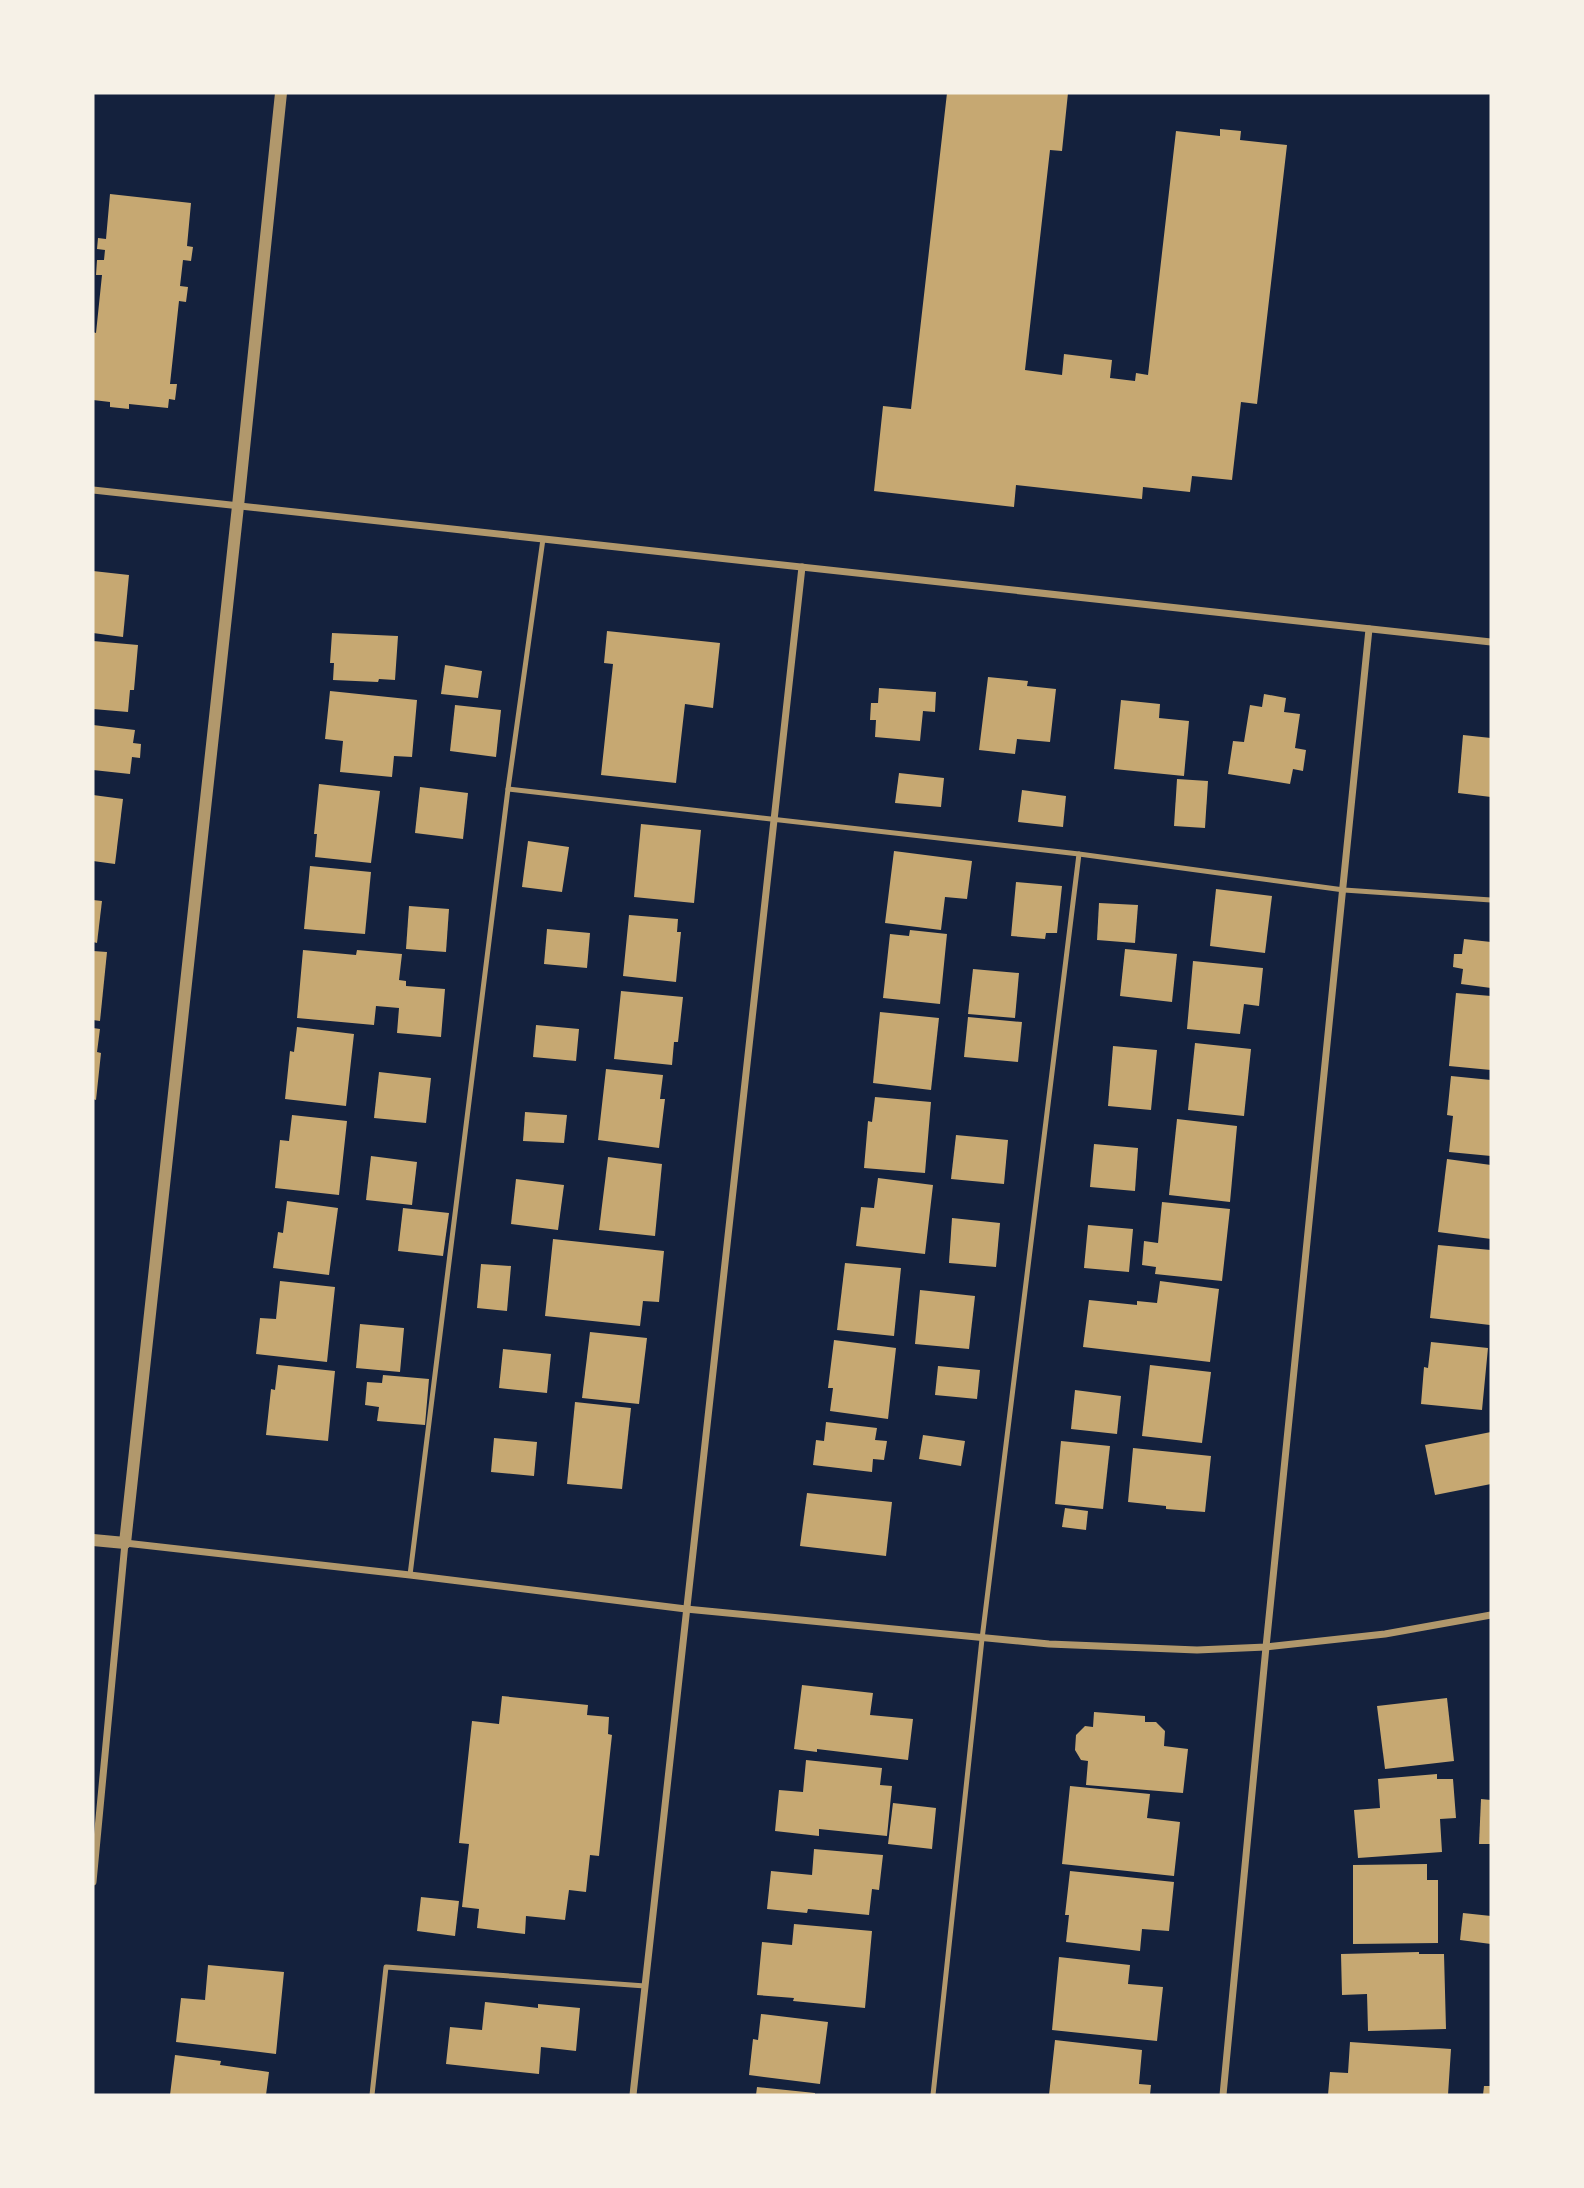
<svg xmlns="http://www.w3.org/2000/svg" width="1584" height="2188" viewBox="0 0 1584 2188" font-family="'PT Sans',sans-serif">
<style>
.building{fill:#c6a872}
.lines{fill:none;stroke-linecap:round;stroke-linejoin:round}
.service{stroke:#b1986c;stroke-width:5}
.minor{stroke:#b1986c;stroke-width:7}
.tertiary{stroke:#b1986c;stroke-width:12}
</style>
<rect width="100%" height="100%" fill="#14213d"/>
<g class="building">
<polygon points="947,93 1068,93 1062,151 1050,150 1025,370 1062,375 1064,354 1112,360 1110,378 1135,381 1136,373 1148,375 1176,131 1220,136 1220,129 1241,131 1240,140 1287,145 1257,404 1241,402 1232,480 1192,476 1190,492 1143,487 1142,499 1016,485 1014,507 874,491 883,406 911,409"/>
<polygon points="110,194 191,203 187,246 193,247 191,261 183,260 180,286 188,287 186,302 179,301 170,384 177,384 175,400 169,399 168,408 129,404 129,409 110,407 110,402 93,400 93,332 96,333 102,275 96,275 97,260 104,260 105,250 97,249 98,238 106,239"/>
<polygon points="93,571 129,575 123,637 93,633"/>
<polygon points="607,631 720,643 713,708 685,704 676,783 601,775 613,664 604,663"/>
<polygon points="332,633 398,636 395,680 379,679 378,682 333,680 334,663 330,663"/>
<polygon points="93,641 138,645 134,690 130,690 128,712 93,709"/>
<polygon points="445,665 482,671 478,698 441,694"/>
<polygon points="988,677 1028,681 1027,686 1056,689 1050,742 1017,739 1015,754 979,750"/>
<polygon points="879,688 936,692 935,712 923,711 920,741 875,737 876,720 870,720 871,703 878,703"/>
<polygon points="330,691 417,700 412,757 394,756 392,777 340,772 343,741 325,739"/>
<polygon points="1264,694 1286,698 1284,712 1300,714 1295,748 1306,750 1303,771 1293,769 1290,784 1228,774 1233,741 1244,742 1250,705 1262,707"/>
<polygon points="1121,700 1160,704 1159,718 1189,721 1184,776 1114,769"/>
<polygon points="455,705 501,710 496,757 450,751"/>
<polygon points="93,725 135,730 133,743 141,744 140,758 132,757 130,774 93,770"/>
<polygon points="1463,735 1491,738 1491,797 1458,793"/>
<polygon points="899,773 944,778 941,807 895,803"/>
<polygon points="1177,779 1208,781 1205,828 1174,826"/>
<polygon points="319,784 380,791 371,863 315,857 317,834 314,834"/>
<polygon points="420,787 468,793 463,839 415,833"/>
<polygon points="1022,790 1066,796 1063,827 1018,822"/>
<polygon points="93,795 123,799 115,864 93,861"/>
<polygon points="641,824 701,830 694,903 634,897"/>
<polygon points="528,841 569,847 562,892 522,887"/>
<polygon points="894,851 972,861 967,899 945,897 941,930 885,923"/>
<polygon points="310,866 371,872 365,934 304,929"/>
<polygon points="1016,882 1062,886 1057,933 1046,933 1045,939 1011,936"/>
<polygon points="1216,889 1272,896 1265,953 1210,946"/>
<polygon points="93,900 102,901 97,943 93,942"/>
<polygon points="1099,903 1138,905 1135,943 1097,940"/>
<polygon points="409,906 449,909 446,952 406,949"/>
<polygon points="629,915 678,919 677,932 681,932 676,982 623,976"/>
<polygon points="547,929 590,933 587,968 544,964"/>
<polygon points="910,930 947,934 940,1004 883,998 890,934 909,936"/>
<polygon points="1464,939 1491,942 1491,988 1461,984 1463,969 1453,967 1454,954 1462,954"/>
<polygon points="1125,949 1177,954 1172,1002 1120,996"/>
<polygon points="303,950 356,955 357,950 402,954 399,980 406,981 406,986 445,989 441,1037 397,1033 399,1008 376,1006 374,1025 297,1018"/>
<polygon points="93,951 107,952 100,1021 93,1020"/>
<polygon points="1193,961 1263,968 1259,1006 1244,1004 1240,1034 1187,1029"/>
<polygon points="973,969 1019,973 1015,1018 968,1014"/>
<polygon points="621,991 683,997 678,1042 674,1042 672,1065 614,1059"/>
<polygon points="1456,993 1491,996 1491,1070 1449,1066"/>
<polygon points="880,1012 939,1018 931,1090 873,1083"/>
<polygon points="968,1017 1022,1022 1018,1062 964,1057"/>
<polygon points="536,1025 579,1029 576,1061 533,1057"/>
<polygon points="297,1027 354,1034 346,1106 285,1099 290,1051 294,1052"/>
<polygon points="93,1028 100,1029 97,1052 101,1053 96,1100 93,1099"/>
<polygon points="1195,1043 1251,1049 1244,1116 1188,1110"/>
<polygon points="1113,1046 1157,1050 1151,1110 1108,1106"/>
<polygon points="606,1069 663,1075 660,1099 665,1099 659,1148 598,1140"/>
<polygon points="379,1072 431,1078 426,1123 374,1118"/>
<polygon points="1451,1076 1491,1080 1491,1156 1449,1152 1453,1116 1447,1115"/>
<polygon points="875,1097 931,1102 925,1173 864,1168 868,1121 872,1122"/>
<polygon points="525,1112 567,1115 564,1143 523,1141"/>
<polygon points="292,1115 347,1121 339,1195 275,1188 280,1140 289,1141"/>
<polygon points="1177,1119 1237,1126 1230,1202 1169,1195"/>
<polygon points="956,1135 1008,1140 1004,1184 951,1179"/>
<polygon points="1094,1144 1138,1148 1135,1191 1090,1187"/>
<polygon points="371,1156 417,1162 412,1205 366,1200"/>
<polygon points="608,1157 662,1164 655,1236 599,1230"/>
<polygon points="1447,1159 1491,1165 1491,1239 1438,1232"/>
<polygon points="878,1178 933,1185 925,1254 856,1246 861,1207 874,1208"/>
<polygon points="516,1179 564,1185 558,1230 511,1224"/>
<polygon points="287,1201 338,1208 329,1275 273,1268 278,1232 283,1233"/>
<polygon points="1162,1202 1230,1209 1222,1281 1155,1274 1156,1267 1142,1265 1144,1241 1158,1243"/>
<polygon points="403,1208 449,1213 443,1256 398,1251"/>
<polygon points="952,1218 1000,1223 996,1267 949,1263"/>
<polygon points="1088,1225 1133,1229 1129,1272 1084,1268"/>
<polygon points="553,1239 664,1251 659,1302 643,1301 640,1326 545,1316"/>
<polygon points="1438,1245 1491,1250 1490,1325 1430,1318"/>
<polygon points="845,1263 901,1268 894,1336 837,1330"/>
<polygon points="481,1264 511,1266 507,1311 477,1308"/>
<polygon points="280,1281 335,1287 327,1362 256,1354 260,1318 276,1319"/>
<polygon points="1160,1281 1219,1289 1210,1362 1083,1347 1089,1300 1137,1305 1137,1301 1157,1303"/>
<polygon points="920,1290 975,1296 969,1349 915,1344"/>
<polygon points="360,1324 404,1328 400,1372 356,1368"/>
<polygon points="590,1332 647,1338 639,1404 582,1398"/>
<polygon points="834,1340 896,1348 888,1419 830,1411 833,1388 828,1388"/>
<polygon points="1431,1342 1488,1348 1482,1410 1421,1404 1424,1367 1428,1368"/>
<polygon points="503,1349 551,1354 547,1393 499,1388"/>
<polygon points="278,1365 335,1371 328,1441 266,1435 271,1389 275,1390"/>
<polygon points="1150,1365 1211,1372 1202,1443 1142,1436"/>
<polygon points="938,1366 980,1370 977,1399 935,1395"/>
<polygon points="383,1375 429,1379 425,1425 377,1421 379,1407 365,1405 367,1382 382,1383"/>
<polygon points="1075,1390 1121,1396 1117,1434 1071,1429"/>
<polygon points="575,1402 631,1408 622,1489 567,1484"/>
<polygon points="826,1422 877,1428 875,1440 887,1441 884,1460 873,1459 872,1472 813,1465 816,1440 824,1441"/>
<polygon points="1491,1432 1491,1484 1435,1495 1425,1445"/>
<polygon points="923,1435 965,1441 961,1466 919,1459"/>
<polygon points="494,1438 537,1442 534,1476 491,1472"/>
<polygon points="1061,1441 1110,1446 1103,1509 1055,1504"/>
<polygon points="1133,1448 1211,1456 1205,1512 1166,1509 1166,1506 1128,1502"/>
<polygon points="807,1493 892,1502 886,1556 800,1546"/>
<polygon points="1065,1508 1088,1511 1086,1530 1062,1527"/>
<polygon points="802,1685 873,1693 870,1715 913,1719 908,1760 817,1749 817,1752 794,1749"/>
<polygon points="502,1696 588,1705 587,1715 609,1717 608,1734 612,1735 599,1856 590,1855 586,1892 569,1890 565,1920 526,1916 525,1934 477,1928 479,1909 462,1907 469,1844 459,1843 472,1721 499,1724"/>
<polygon points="1447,1698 1454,1761 1385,1769 1377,1706"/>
<polygon points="1094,1712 1145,1716 1145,1722 1156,1722 1165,1731 1164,1746 1188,1749 1183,1793 1086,1785 1088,1761 1081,1760 1075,1750 1076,1735 1085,1726 1093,1727"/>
<polygon points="806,1760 882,1768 880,1785 892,1786 887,1836 819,1829 819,1836 775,1831 779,1790 803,1792"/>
<polygon points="1437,1774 1437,1779 1453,1779 1456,1818 1440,1819 1442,1852 1358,1858 1354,1810 1380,1808 1378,1779"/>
<polygon points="1070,1786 1150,1794 1147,1818 1180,1822 1174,1876 1062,1864"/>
<polygon points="1481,1799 1491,1800 1491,1844 1479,1844"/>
<polygon points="893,1803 936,1808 932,1849 888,1844"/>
<polygon points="814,1849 883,1855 879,1890 872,1889 869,1915 808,1909 807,1913 767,1909 771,1871 812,1875"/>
<polygon points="1427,1864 1427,1880 1438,1880 1438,1943 1353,1944 1353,1865"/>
<polygon points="1070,1871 1174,1882 1169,1931 1142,1929 1140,1951 1066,1942 1069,1915 1065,1915"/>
<polygon points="421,1897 459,1901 455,1936 417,1931"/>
<polygon points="1463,1913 1491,1916 1491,1944 1460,1940"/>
<polygon points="794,1924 872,1931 865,2008 793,2001 794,1998 757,1995 762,1942 792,1945"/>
<polygon points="1419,1952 1419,1954 1444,1954 1446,2029 1368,2031 1367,1994 1342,1995 1341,1954"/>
<polygon points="1059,1957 1130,1965 1128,1984 1163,1987 1157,2041 1052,2030"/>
<polygon points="208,1965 284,1972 276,2054 176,2042 181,1998 205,2000"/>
<polygon points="485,2002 538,2008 538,2004 580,2008 576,2051 541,2047 539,2074 446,2064 450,2027 482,2030"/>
<polygon points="761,2014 828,2022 820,2084 749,2075 753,2039 758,2040"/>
<polygon points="1055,2040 1142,2050 1139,2084 1151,2085 1150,2095 1049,2095"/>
<polygon points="1350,2042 1451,2049 1448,2095 1328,2095 1330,2072 1348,2073"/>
<polygon points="175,2055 221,2061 220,2065 269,2072 266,2095 170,2095"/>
<polygon points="1484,2086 1491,2086 1491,2095 1483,2095"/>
<polygon points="757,2087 815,2093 815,2095 756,2095"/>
</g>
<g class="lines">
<g class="service">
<polyline points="508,789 1079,854 1344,890 1491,900"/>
<polyline points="410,1575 508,789 543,539"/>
<polyline points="372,2095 386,1967 645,1986"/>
<polyline points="933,2095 982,1639 1079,854"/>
</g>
<g class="minor">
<polyline points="93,490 1491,642"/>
<polyline points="93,1882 125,1543 410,1575 686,1609 1049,1644 1197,1650 1266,1647 1385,1634 1491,1615"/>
<polyline points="633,2095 802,567"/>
<polyline points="1223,2095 1266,1647 1369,629"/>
</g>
<polyline class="tertiary" points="93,1540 125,1543 238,506 281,93"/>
</g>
<rect width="1584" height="2188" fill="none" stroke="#f6f1e7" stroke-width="189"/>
</svg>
